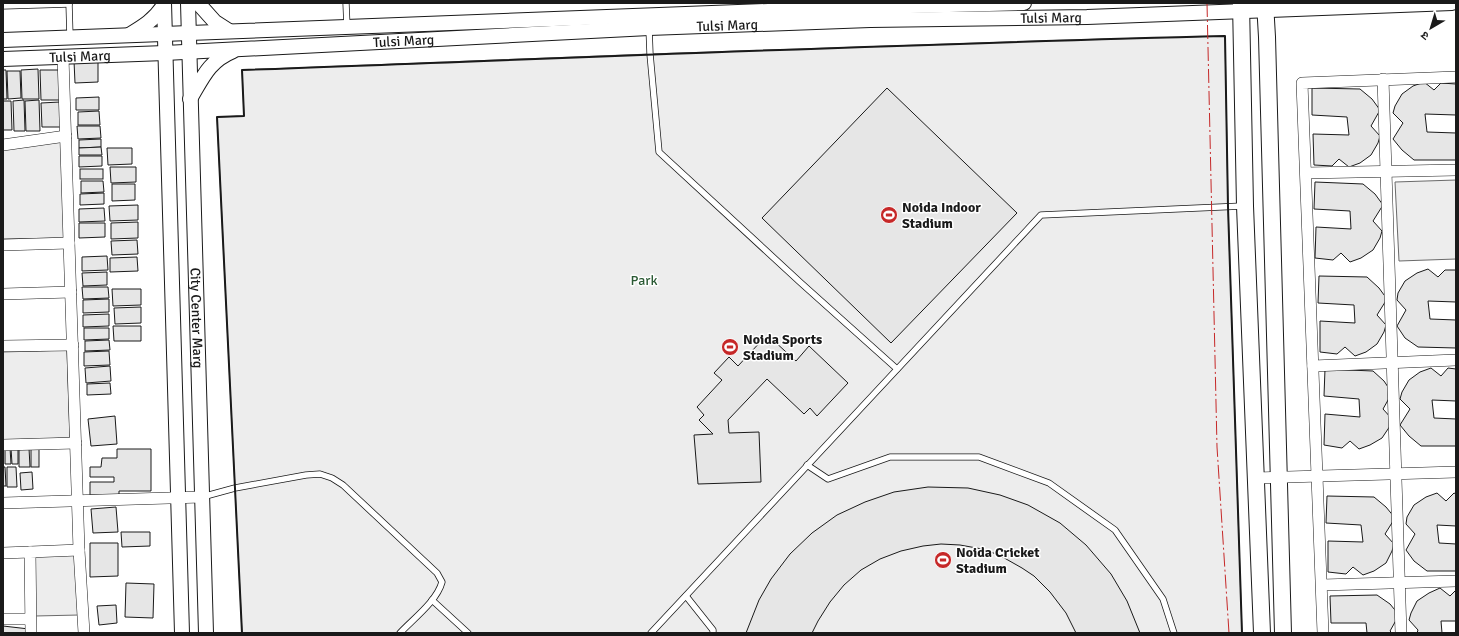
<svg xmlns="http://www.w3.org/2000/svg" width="1459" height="636" viewBox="0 0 1459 636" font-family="Signika,'Noto Sans Devanagari',sans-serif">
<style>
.built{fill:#ededed;stroke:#6a6a6a}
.building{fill:#e6e6e6;stroke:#1a1a1a}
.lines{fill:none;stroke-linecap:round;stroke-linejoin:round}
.service-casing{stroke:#1a1a1a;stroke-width:7}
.minor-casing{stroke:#1a1a1a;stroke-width:12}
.tertiary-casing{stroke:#1a1a1a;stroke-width:16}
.secondary-casing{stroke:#1a1a1a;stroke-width:18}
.service{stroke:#fff;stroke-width:5.5}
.minor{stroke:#fff;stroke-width:11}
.tertiary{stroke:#fff;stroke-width:14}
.secondary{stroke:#fff;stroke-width:16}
.wall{stroke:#1a1a1a;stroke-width:2}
.power{stroke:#c62828;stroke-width:1;stroke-dasharray:14 3 2 3;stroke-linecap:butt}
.labels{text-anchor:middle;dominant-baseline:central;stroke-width:3;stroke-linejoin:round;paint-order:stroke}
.street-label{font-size:14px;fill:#1a1a1a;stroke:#fff}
.poi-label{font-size:14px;font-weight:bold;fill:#1a1a1a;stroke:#fff;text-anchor:start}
.park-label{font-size:14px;fill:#2b5a34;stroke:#fff}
</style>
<rect width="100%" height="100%" fill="#fff"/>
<g class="built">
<polygon points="1225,36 1228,207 1242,633 242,633 217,117 244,116 242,70 650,54 1068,40"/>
<polygon points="61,140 64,238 3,239 3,141"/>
<polygon points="1456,180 1456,259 1399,261 1395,182"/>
<polygon points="67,350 70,438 3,440 3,352"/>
<polygon points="77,553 79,615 35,616 33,554"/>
</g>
<g class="building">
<polygon points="98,60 98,82 75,83 74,61"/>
<polygon points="38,69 39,99 22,99 21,70"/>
<polygon points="3,70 6,70 7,99 3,99"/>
<polygon points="40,70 60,70 61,100 41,100"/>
<polygon points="7,71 20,71 21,98 8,99"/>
<polygon points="1424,82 1434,90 1441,83 1456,84 1456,115 1425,114 1427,132 1456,133 1456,160 1414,160 1402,150 1393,139 1403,123 1393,113 1395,106 1402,94 1413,86"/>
<polygon points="887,88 1017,213 891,343 762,218"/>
<polygon points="1312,88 1360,89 1372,99 1380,110 1371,126 1380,136 1378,143 1371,155 1360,163 1349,167 1339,159 1332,166 1314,165 1313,134 1349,135 1347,117 1312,115"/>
<polygon points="99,97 99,110 76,110 76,98"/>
<polygon points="24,100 25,131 14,131 13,101"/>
<polygon points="39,100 40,131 26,131 25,101"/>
<polygon points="3,101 11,101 12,130 3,130"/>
<polygon points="60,102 61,127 42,127 41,103"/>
<polygon points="99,111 100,125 78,125 78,112"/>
<polygon points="77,126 100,126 101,138 78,139"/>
<polygon points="101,139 101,147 79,148 79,140"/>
<polygon points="101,147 102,155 79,155 79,148"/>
<polygon points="107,148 132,148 132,164 108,165"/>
<polygon points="79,156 102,156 102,166 79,167"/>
<polygon points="110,167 136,167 136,182 111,183"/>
<rect x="80" y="169" width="23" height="10"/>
<polygon points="81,181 103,181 104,192 81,193"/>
<polygon points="1315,182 1363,184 1375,194 1383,205 1373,221 1382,231 1380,238 1373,250 1361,258 1350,262 1341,253 1333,260 1315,258 1316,227 1351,229 1350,211 1314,209"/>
<polygon points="112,184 135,184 135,200 112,201"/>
<polygon points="104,193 104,204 80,205 80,194"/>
<polygon points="138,205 138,220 110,221 109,206"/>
<polygon points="104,208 105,221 79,222 79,209"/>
<polygon points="138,222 138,238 111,239 111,223"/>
<polygon points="79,223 105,223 105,237 79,238"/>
<polygon points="137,240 138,254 112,255 111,241"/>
<polygon points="107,256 108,270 82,271 82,257"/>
<polygon points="137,257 138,271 110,272 110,258"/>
<polygon points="1428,269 1438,277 1445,270 1456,270 1456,302 1428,301 1430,319 1456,320 1456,348 1418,347 1405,338 1397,326 1406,310 1397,300 1398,293 1405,281 1417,273"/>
<polygon points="107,272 107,285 83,286 82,273"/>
<polygon points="1319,276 1367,277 1379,288 1387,299 1377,315 1386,325 1384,332 1377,344 1366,352 1355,356 1345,347 1337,354 1320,352 1320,321 1355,323 1354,305 1318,303"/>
<polygon points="82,287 108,287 109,298 83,299"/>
<polygon points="112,289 141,289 141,305 113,306"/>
<polygon points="109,299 109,312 83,313 83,300"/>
<polygon points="141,307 141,323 115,324 114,308"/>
<polygon points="109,314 109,326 83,327 83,315"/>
<polygon points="113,326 141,326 141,341 114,341"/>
<polygon points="84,328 109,328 109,339 84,340"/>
<polygon points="763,339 770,345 774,341 796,361 809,346 848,383 817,416 810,408 804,414 767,379 728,420 729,433 759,432 761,482 698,484 694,435 713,434 699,420 704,415 697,407 722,380 714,373 729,357 738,366"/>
<polygon points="109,340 110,350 85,351 85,341"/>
<polygon points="109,351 110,365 84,366 84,352"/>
<polygon points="110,366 111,381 86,383 85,368"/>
<polygon points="1431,368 1441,376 1448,368 1456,369 1456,401 1432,400 1434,418 1456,419 1456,446 1421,446 1409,436 1400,425 1410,409 1400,399 1402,392 1409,380 1420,372"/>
<polygon points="1325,369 1373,371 1384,381 1392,393 1383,409 1392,419 1390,426 1382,438 1370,445 1359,449 1350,441 1342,448 1324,445 1325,414 1360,417 1359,399 1324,396"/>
<polygon points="110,383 111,394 87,395 87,384"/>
<polygon points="115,416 117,444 91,446 88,419"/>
<rect x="31" y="447" width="8" height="20"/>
<polygon points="5,448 10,448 11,464 5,464"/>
<polygon points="11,448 18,448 18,464 12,464"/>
<polygon points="19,448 29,448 30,467 19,467"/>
<polygon points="117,449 151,449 151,491 119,491 119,495 90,495 90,482 114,482 114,477 90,477 90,467 101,467 102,458 117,458"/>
<polygon points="3,467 5,467 6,486 3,486"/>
<polygon points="7,467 16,467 17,487 7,487"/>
<polygon points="32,472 33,489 21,490 20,473"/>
<polygon points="928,487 968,488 1000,495 1028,505 1060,523 1086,545 1111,574 1127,601 1140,633 1076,633 1066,613 1050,592 1034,576 1022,568 999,555 982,549 960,545 941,544 923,546 901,551 880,559 861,570 844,585 830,602 818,621 812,633 746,633 759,600 771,579 790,554 812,533 837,515 865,502 894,492"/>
<polygon points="1437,493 1446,501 1454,493 1456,494 1456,526 1437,525 1439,543 1456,544 1456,571 1427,571 1414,561 1406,550 1415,534 1406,524 1407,517 1414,505 1426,497"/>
<polygon points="1327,496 1374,497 1386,507 1395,518 1385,534 1394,544 1392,551 1386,563 1374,571 1363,575 1353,567 1346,574 1328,572 1328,541 1363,542 1361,525 1326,523"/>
<polygon points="116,507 118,532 93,533 91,509"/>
<polygon points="121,532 150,532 150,546 122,547"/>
<polygon points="90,543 118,543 118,576 90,577"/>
<polygon points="126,583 154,584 153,618 125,617"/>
<polygon points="1440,588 1450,596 1456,590 1456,621 1441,621 1442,633 1417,633 1418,630 1409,620 1411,613 1417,601 1429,593"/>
<polygon points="1377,595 1390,604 1399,615 1390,631 1392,633 1367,633 1366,623 1331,623 1330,596"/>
<polygon points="116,605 117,623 99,625 97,606"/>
<polygon points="3,626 29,629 29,633 3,633"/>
</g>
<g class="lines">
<g class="service-casing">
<g id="service">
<polyline points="69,3 70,37"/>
<polyline points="346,3 347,27"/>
<polyline points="3,6 69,4"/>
<polyline points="649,28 650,54 659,152 801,283 897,369"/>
<polyline points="807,465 828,479 890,457 979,457 1049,483 1115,530 1163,599 1174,633"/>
<path d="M202 497 235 488 306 475 320 474 332 478 343 485 437 573 442 582C437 601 413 619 400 633"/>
<polyline points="686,596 713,630 713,633"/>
<polyline points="432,600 468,633"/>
<polyline points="651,633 1041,215 1243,206"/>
</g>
</g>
<g class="minor-casing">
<g id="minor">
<polyline points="63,57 79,550 84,633"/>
<polyline points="1383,79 1401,633"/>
<polyline points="3,145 66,136"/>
<polyline points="1306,173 1456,170"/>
<polyline points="3,245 69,243"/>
<polyline points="3,294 71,292"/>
<polyline points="3,346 73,345"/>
<polyline points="1313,366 1456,360"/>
<polyline points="3,445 76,443"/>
<polyline points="1257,478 1456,472"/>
<polyline points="3,503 202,497"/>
<polyline points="3,553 30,552"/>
<polyline points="1322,585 1456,581"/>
<polyline points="3,619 30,619"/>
<polyline points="31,633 30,552 79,550"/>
<polyline points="1323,633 1302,83 1456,77"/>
</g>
</g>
<g class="tertiary-casing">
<g id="tertiary">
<polyline points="164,3 182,633"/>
<path id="s1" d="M188 3 206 633"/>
<polyline points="198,3 215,22 229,31"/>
<path d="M129 35C144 26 154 20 164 5"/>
<polyline points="3,40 871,7 1024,3"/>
<path id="s2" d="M3 59 165 53 649 28 870 20 1087 17 1452 3"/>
<path d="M190 99C203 77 209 61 233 51"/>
</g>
</g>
<g class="secondary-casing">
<g id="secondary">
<polyline points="1241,3 1245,206 1262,633"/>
<polyline points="1265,3 1267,37 1283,633"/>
</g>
</g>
<use href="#service" class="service"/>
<use href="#minor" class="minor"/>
<use href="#tertiary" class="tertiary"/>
<use href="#secondary" class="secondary"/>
<path class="wall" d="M242 633 217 117 244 116 242 70C569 58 897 44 1225 36L1228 207 1242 633"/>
<polyline class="power" points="1207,3 1217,447 1229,633"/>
</g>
<defs>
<g id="stadium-disc" transform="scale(0.9)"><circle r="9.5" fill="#c62828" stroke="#fff"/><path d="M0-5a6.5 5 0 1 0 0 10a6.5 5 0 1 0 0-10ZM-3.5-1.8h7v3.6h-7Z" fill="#fff"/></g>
</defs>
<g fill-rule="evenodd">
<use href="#stadium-disc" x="889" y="215"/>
<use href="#stadium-disc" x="730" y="347"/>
<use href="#stadium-disc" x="943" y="560"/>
</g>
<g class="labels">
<g class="street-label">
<text stroke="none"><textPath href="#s2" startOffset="1049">Tulsi Marg</textPath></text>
<text stroke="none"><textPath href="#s2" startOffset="725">Tulsi Marg</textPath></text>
<text stroke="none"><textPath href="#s2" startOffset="401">Tulsi Marg</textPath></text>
<text stroke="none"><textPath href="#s2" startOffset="77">Tulsi Marg</textPath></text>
<text stroke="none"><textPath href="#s1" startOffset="315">City Center Marg</textPath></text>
</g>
<g class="poi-label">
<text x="902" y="207">Noida Indoor<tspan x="902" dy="16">Stadium</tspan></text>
<text x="743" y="339">Noida Sports<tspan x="743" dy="16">Stadium</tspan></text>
<text x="956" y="552">Noida Cricket<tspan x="956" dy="16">Stadium</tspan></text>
</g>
<g class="park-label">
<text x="644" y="280">Park</text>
</g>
</g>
<rect width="1459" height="636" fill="none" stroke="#1a1a1a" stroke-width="8"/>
<g transform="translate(1431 28) rotate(218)" stroke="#ffffff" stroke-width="3" paint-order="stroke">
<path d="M0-3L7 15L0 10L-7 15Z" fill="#1a1a1a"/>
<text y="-6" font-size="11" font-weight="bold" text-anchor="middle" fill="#1a1a1a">उ</text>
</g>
</svg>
